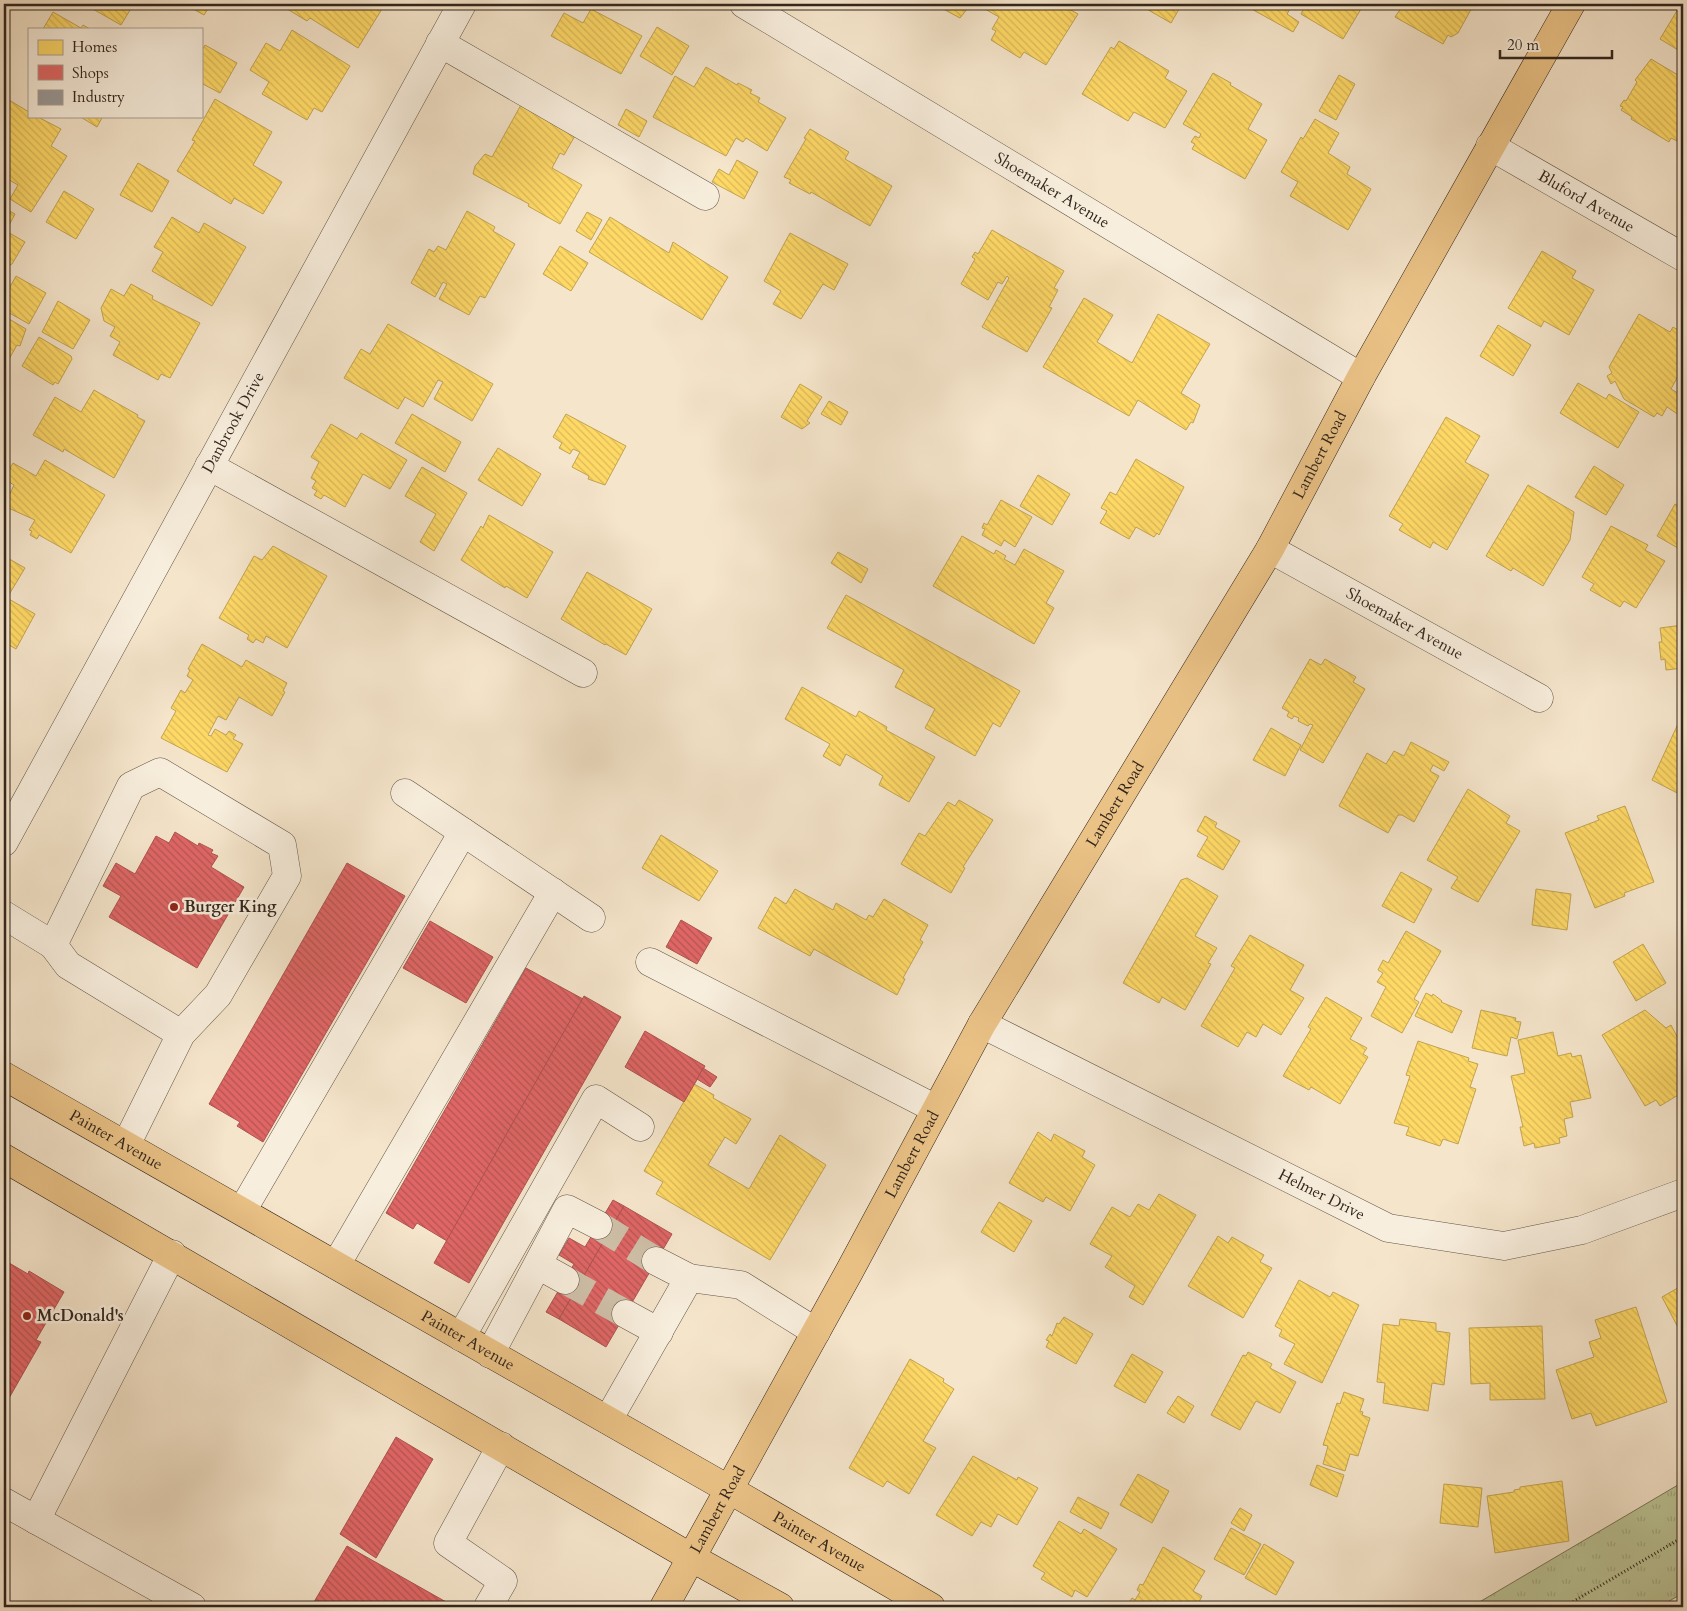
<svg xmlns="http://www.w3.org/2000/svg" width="1687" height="1611" viewBox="0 0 1687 1611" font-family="Cardo,serif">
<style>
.park{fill:url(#park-tufts);stroke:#77765a}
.homes{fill:url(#homes-back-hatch);stroke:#c2a350}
.shops{fill:url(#shops-back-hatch);stroke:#ac5350}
.industry{fill:url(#industry-back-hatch);stroke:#7a7674}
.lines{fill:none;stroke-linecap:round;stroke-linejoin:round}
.minor-tunnel{stroke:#cebfa8;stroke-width:28;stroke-dasharray:28 14;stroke-linecap:butt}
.minor-casing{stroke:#635648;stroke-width:29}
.major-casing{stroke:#32261d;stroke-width:29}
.path{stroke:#32261d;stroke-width:3;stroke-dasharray:1 2.5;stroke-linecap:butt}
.minor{stroke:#f8eedd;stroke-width:28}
.major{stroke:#eac286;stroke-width:28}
.poi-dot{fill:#8f2418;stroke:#f8eedd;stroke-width:2}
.labels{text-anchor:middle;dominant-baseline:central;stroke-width:5;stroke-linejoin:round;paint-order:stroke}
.street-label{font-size:16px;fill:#32261d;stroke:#f8eedd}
.poi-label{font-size:16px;font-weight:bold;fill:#32261d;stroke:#f8eedd;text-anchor:start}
</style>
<defs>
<pattern id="park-tufts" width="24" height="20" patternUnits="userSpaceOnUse" patternTransform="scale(1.25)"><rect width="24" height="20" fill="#bcc597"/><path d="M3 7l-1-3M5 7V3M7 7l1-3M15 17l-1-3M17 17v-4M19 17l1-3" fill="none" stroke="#a2a982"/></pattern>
<pattern id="homes-back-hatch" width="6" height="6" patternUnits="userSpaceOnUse" patternTransform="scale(1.25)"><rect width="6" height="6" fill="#ffd966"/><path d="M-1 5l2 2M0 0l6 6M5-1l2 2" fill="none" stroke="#dbba58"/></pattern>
<pattern id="shops-back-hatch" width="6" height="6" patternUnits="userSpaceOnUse" patternTransform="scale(1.25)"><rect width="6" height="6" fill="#e06666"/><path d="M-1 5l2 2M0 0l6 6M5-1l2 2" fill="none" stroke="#b65453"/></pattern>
<pattern id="industry-back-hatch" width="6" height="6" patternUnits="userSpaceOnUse" patternTransform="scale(1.25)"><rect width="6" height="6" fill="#999"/><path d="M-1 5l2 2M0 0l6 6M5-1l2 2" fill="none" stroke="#7d7d7c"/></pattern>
</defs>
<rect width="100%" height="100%" fill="#f5e5cb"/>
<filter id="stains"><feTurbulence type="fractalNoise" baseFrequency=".004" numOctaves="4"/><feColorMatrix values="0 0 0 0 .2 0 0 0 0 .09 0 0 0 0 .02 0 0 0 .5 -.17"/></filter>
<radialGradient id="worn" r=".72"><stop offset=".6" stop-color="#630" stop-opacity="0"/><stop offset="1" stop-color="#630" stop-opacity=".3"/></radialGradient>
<polygon class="park" points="1683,1482 1683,1593 1659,1607 1471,1607"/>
<g class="homes">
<polygon points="84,4 129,4 133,5 121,25"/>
<polygon points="184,4 211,4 204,15"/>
<polygon points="279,4 385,4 358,48 310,18 307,21"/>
<polygon points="934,4 971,4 960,18"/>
<polygon points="988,4 1060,4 1078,14 1046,65 1024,52 1020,58 991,40 996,31 992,29 999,17 985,9"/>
<polygon points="1138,4 1182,4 1171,23"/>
<polygon points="1227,4 1242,4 1238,10"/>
<polygon points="1249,4 1293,4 1287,14 1299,22 1293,32 1248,7"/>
<polygon points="1306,4 1364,4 1343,39 1301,14"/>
<polygon points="1400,4 1474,4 1458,33 1451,37 1448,35 1443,44 1395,17 1403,5"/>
<polygon points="591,9 642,36 621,74 551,36 564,13 583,23"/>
<polygon points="1678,9 1683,12 1683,53 1660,39"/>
<polygon points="53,12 81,28 83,25 90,29 43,29"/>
<polygon points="657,27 689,46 672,75 640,56"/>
<polygon points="292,30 350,66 322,112 314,108 307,120 262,94 269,82 250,70 266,43 280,51"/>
<polygon points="1119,41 1169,71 1165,78 1187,91 1165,128 1134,112 1128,121 1082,94 1111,47 1114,49"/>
<polygon points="205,45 237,63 220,93 201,83 201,52"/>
<polygon points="1651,59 1683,78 1680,84 1683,86 1683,134 1679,142 1671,138 1669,142 1631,119 1632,117 1621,110 1623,107 1620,106 1624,100 1626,101 1637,82 1635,80"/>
<polygon points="706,67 737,85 738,83 752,90 750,93 760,98 758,102 786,118 767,151 746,138 743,142 736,138 726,156 653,117 675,76 694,87"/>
<polygon points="1213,73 1231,83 1230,85 1262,104 1248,129 1267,140 1245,179 1192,149 1195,144 1191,142 1195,136 1199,138 1201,134 1183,124"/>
<polygon points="1339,75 1355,84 1336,120 1319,111"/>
<polygon points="4,97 29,112 29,116 36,116 61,129 51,146 67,156 31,212 10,199 18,185 4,177"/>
<polygon points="215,99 272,132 253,165 282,182 263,214 234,198 231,204 177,171 195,141 192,140"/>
<polygon points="522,103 576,134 564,155 560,153 552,168 582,185 560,224 528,206 529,204 473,174 475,166 485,154 492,157"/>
<polygon points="626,109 647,121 639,137 618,125"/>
<polygon points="79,116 103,116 97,127"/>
<polygon points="1315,119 1339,133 1328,153 1350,167 1347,174 1371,189 1348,230 1290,196 1298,182 1281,172 1301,137 1303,139"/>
<polygon points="810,129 849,152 845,159 892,186 870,226 811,192 810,194 789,183 791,180 784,177 806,139 804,138"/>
<polygon points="737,160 758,172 744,199 712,182 719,169 729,175"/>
<polygon points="138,163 169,181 152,212 120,195"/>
<polygon points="64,191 94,209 76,239 46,222"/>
<polygon points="4,208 15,214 6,231 25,242 12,264 6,267 4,271"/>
<polygon points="467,211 495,227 493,231 515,244 485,298 480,296 469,315 439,299 447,284 443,282 435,297 411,283 429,249 434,252 438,246 446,250"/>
<polygon points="587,212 602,220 591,240 576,231"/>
<polygon points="172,217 199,233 204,223 246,247 212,306 152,271 163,252 154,247"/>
<polygon points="610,217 669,253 673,242 728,277 702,320 589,252"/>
<polygon points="992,230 1064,271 1054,288 1058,290 1049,307 1052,308 1027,352 982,327 1009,278 1007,276 1002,284 998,282 988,300 961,284 975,259 972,257 975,252 978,254"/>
<polygon points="790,233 848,264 834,290 823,284 801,319 773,304 781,291 764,281"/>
<polygon points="560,246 588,263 571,291 543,274"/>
<polygon points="1542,251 1576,271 1572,278 1594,290 1569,335 1544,321 1541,327 1508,308"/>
<polygon points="16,276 46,293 29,324 4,310 4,298"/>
<polygon points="131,284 153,296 152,299 200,323 170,378 161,374 158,380 113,355 120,342 110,336 115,327 104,321 101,308 111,289 124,296"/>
<polygon points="1084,298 1113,315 1097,342 1132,363 1158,314 1210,344 1181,393 1200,405 1193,423 1191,422 1186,430 1138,400 1129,416 1043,367"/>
<polygon points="58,301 90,320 73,349 42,332"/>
<polygon points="1639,314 1670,332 1673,327 1683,333 1683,367 1671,389 1683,396 1683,406 1679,415 1667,407 1662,416 1657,413 1654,417 1624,399 1615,381 1611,384 1607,376 1612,373 1609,367"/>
<polygon points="4,316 26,329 20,346 17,345 4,368"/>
<polygon points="388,324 493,384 472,421 434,399 443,382 438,380 423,407 405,397 398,409 344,378 361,349 370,354"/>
<polygon points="1498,325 1531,345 1513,376 1480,356"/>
<polygon points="39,337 71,356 72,359 58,384 55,382 53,385 22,366"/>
<polygon points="1578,383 1606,399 1609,394 1639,412 1618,448 1560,413"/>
<polygon points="800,384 822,397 807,421 810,423 802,429 781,417"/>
<polygon points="94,390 138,415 137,417 145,421 114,478 64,449 63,452 33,435 55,397 81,412"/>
<polygon points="829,401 848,412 841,425 821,414"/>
<polygon points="412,414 461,442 445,472 395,443"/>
<polygon points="566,414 626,446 605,485 588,479 589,476 572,467 580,452 573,449 570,454 559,448 562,443 553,437"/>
<polygon points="1446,417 1480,436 1465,462 1489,475 1447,550 1433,542 1430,548 1399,530 1403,524 1389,516"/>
<polygon points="331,424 357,439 361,433 407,460 390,489 363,474 345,507 324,495 321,499 314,495 317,491 312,488 316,481 311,478 319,462 311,457"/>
<polygon points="498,448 541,474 522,506 478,480"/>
<polygon points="1136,459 1184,487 1159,535 1157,533 1154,537 1136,527 1129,539 1100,523 1107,511 1101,508 1110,492 1116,495"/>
<polygon points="45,460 105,495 71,553 39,535 37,539 30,535 32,531 29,530 35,520 4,506 14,485 4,479 13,463 36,476"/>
<polygon points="1594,466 1624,485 1606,515 1575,497"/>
<polygon points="422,467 467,493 434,551 420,542 436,514 405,496"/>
<polygon points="1038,475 1070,494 1052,525 1020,506"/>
<polygon points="1528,485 1574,512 1570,540 1543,586 1513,568 1511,571 1486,556"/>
<polygon points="1001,500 1032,517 1015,547 1004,540 1001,546 982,535 985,529 982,528 984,523 987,525"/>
<polygon points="1675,504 1683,508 1683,551 1657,536"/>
<polygon points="489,515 553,552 527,598 506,586 505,588 461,560 481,526 483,528"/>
<polygon points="1611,526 1648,545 1645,550 1665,561 1636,608 1624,601 1620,607 1590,590 1594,584 1582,577"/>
<polygon points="962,536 994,554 996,550 1006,556 1004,559 1015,565 1024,549 1064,571 1046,603 1054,608 1034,644 933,586"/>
<polygon points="273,546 327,576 287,648 266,636 263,643 256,639 253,643 247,639 249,635 219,618 254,556 262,560"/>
<polygon points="838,552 868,569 861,583 831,563"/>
<polygon points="4,556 25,568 7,598 35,614 16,649 4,642"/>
<polygon points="587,572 652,609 626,655 606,644 605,645 561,619"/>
<polygon points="846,595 1020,691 1000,727 993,723 975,756 925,728 935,709 895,687 904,670 827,628"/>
<polygon points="1683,625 1683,670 1683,668 1666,670 1665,659 1661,660 1659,642 1662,642 1660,628"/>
<polygon points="202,644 242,667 246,660 287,683 283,691 285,692 272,716 239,697 226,720 218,716 208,735 211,736 215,729 226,735 229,731 236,735 233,739 243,744 227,772 161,738 176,711 171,708 181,690 185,693 193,680 187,676 190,670 188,669"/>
<polygon points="1310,659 1321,665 1325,659 1356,677 1353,682 1365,689 1323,763 1300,750 1313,725 1310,724 1308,726 1298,721 1299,718 1294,716 1292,719 1287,716 1289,712 1282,708"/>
<polygon points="802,687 856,717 859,711 887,727 886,730 935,757 909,802 879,785 883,776 846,754 840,766 823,756 830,744 785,719"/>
<polygon points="1683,713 1683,796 1652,780"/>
<polygon points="1271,728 1301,745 1285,776 1253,760"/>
<polygon points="1411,742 1449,762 1444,771 1433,765 1430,771 1439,776 1414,822 1402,815 1398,815 1388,833 1339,806 1367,753 1386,764 1394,751 1404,756"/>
<polygon points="1468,789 1510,816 1506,823 1520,831 1478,902 1451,888 1458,877 1427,860"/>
<polygon points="959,800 993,820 963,867 965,868 951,893 901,864 919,833 925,836 948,802 955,806"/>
<polygon points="1625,806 1654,882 1624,893 1625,896 1595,908 1565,833 1599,820 1597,816"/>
<polygon points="1205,816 1217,823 1215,827 1240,841 1223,870 1197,856 1208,837 1197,831"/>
<polygon points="661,835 718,871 699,901 642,868"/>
<polygon points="1401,872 1432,889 1414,923 1382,906"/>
<polygon points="1187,878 1218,896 1195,936 1217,948 1208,963 1211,964 1185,1010 1162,997 1159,1003 1123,983 1181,880"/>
<polygon points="795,889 833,910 836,903 866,920 869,915 873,917 884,899 928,925 920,940 923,942 903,978 905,979 897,995 814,949 810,956 758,928 775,897 786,904"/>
<polygon points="1536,889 1571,894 1567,930 1532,925"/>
<polygon points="1406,931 1441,951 1414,999 1419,1002 1402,1033 1371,1016 1386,987 1377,982 1383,973 1378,970 1383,960 1388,963"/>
<polygon points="1250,935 1304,965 1290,990 1304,998 1281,1035 1263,1024 1256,1037 1247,1032 1238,1047 1201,1026 1235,968 1231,966"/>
<polygon points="1643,944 1666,983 1636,1001 1613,962"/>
<polygon points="1426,993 1432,996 1433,994 1442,1001 1441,1002 1462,1011 1452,1033 1415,1016"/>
<polygon points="1326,997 1362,1018 1350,1039 1367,1048 1363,1054 1368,1057 1340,1104 1311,1087 1309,1090 1283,1076 1311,1029 1308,1027"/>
<polygon points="1481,1010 1516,1018 1515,1021 1521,1022 1517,1039 1511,1037 1507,1056 1472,1048"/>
<polygon points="1645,1010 1666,1028 1671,1025 1683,1048 1683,1092 1660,1106 1656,1100 1645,1106 1602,1035"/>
<polygon points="1553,1032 1558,1056 1571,1053 1572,1057 1581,1055 1591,1098 1570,1102 1573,1117 1564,1119 1567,1136 1559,1138 1560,1143 1535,1148 1534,1143 1524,1146 1520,1127 1523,1127 1511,1076 1525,1073 1518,1040"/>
<polygon points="1418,1041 1469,1058 1468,1061 1478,1064 1470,1087 1476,1089 1458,1144 1443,1139 1440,1146 1406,1135 1409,1127 1394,1123 1410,1076 1406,1075"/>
<polygon points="694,1084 714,1095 713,1098 751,1119 736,1144 725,1137 708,1165 749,1189 780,1135 826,1165 770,1260 656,1194 663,1182 644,1171"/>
<polygon points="1038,1132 1051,1141 1054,1134 1085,1151 1082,1157 1095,1165 1070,1211 1046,1197 1043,1202 1009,1183"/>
<polygon points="1159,1194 1196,1215 1143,1305 1129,1297 1135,1286 1105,1267 1112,1256 1090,1244 1112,1207 1130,1217 1138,1204 1149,1210"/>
<polygon points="999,1202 1032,1221 1014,1252 981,1232"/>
<polygon points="1218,1236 1228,1243 1232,1237 1264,1255 1260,1262 1272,1268 1243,1318 1188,1286"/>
<polygon points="1299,1280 1330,1297 1333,1292 1359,1305 1322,1383 1284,1364 1295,1344 1279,1336 1282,1330 1275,1326"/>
<polygon points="1683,1285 1683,1337 1662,1297"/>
<polygon points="1636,1307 1667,1402 1596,1426 1591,1413 1572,1419 1556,1370 1594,1357 1589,1342 1601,1338 1595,1320"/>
<polygon points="1064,1317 1093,1334 1076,1364 1046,1347 1049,1341 1046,1340 1050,1334 1052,1336 1057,1323 1059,1324"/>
<polygon points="1400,1319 1436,1323 1436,1331 1450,1333 1444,1385 1432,1383 1428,1411 1383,1403 1385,1383 1377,1382 1383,1324 1399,1326"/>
<polygon points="1542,1326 1545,1399 1490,1400 1490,1383 1471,1384 1469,1328"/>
<polygon points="1248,1352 1272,1364 1270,1368 1296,1382 1280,1413 1256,1401 1240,1430 1211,1415 1243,1355 1246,1356"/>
<polygon points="1132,1354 1163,1372 1145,1403 1114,1386"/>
<polygon points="910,1359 944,1379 943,1382 954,1389 923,1441 936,1448 909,1494 887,1481 883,1487 849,1468"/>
<polygon points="1344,1392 1364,1399 1360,1411 1363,1412 1362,1415 1370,1418 1358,1456 1350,1454 1345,1471 1323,1464 1328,1446 1323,1445 1337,1403 1340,1404"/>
<polygon points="1178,1396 1194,1406 1184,1423 1167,1413"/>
<polygon points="1683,1402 1683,1420 1678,1404"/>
<polygon points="973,1456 1017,1480 1018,1477 1038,1488 1017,1525 998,1514 991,1527 981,1522 972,1536 936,1515"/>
<polygon points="1317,1465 1344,1475 1337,1497 1310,1485"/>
<polygon points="1138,1474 1169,1491 1152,1523 1120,1505"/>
<polygon points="1562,1481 1569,1541 1495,1553 1487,1496 1514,1492 1514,1490 1520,1489 1520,1487"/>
<polygon points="1444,1484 1482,1488 1478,1527 1440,1523"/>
<polygon points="1078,1497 1109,1513 1101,1529 1070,1512"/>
<polygon points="1240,1508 1252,1515 1244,1531 1231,1523"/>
<polygon points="1059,1521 1081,1534 1084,1529 1117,1549 1087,1597 1075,1590 1072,1597 1041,1579 1045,1573 1033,1566"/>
<polygon points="1231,1528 1261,1544 1244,1575 1214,1559"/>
<polygon points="1264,1544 1294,1562 1276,1595 1245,1578"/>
<polygon points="1163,1547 1205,1571 1193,1591 1202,1596 1199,1602 1204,1607 1130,1607 1128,1604 1132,1598 1135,1600 1140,1592 1137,1590 1140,1584 1143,1585"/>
</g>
<g class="shops">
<polygon points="175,832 198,846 199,843 213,850 211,853 218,856 211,867 244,887 197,968 109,917 121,896 103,886 116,863 135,874 156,836 169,843"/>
<polygon points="347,863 405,896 263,1142 237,1126 240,1122 209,1104"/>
<polygon points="681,920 712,938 697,964 666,947"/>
<polygon points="430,921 493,957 466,1003 403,968"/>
<polygon points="526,968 583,999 447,1241 417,1223 413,1229 386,1213"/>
<polygon points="584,996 621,1017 469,1283 434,1263"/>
<polygon points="645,1031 705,1066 684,1102 625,1067"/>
<polygon points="703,1068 717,1077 710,1087 697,1079"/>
<polygon points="613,1200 624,1206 559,1319 546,1312 574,1264 559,1255 569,1238 585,1247"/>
<polygon points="624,1206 672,1234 606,1347 559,1319"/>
<polygon points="4,1260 28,1274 29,1271 64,1292 36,1340 41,1342 4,1407"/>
<polygon points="396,1437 433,1459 376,1558 340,1534"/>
<polygon points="347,1546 455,1607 311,1607"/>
</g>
<polygon class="industry" points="1683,1598 1683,1605 1677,1602"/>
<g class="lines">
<g class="minor-tunnel">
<polyline points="598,1225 656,1261"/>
<polyline points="565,1280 626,1314"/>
</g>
<g class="minor-casing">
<g id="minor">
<path id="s1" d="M744 4 1361 377"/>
<polyline points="440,43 705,196"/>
<path id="s2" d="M1490 146 1683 257"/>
<polyline points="209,466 583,673"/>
<path id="s3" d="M1270 549 1539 698"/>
<polyline points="405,793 591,918"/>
<path id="s4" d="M4 842 462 4"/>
<polyline points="4,915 53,945 131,786 160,772 282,845 287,876 218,995 181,1034 126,1145"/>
<polyline points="53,945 68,965 181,1034"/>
<polyline points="650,962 936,1109"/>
<path id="s5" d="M982 1024 1388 1228 1504 1246 1582 1230 1683 1193"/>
<polyline points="242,1211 463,832"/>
<polyline points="336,1265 553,892"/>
<polyline points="538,1265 565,1280"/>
<polyline points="689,1278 741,1285 816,1332"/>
<polyline points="626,1314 659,1332"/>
<polyline points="461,1337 596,1099 640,1127"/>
<polyline points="490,1354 567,1209 598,1225"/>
<polyline points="608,1420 689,1278 656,1261"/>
<polyline points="4,1502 192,1607"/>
<polyline points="36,1520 172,1254"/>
<polyline points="488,1607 503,1581 448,1543 501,1446"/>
</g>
</g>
<g class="major-casing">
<g id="major">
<path id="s6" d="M4 1076 730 1490 931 1607"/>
<polyline points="4,1158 692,1558 780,1607"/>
<path id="s7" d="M664 1607 849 1272 982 1024 1270 549 1361 377 1571 4"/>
</g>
</g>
<polyline class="path" points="1564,1607 1683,1537"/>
<use href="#minor" class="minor"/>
<use href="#major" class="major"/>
</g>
<g class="poi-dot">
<circle cx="174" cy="907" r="5"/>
<circle cx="27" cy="1316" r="5"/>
</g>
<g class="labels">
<g class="street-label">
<text stroke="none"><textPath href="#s1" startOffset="360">Shoemaker Avenue</textPath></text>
<text stroke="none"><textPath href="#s2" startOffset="111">Bluford Avenue</textPath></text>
<text stroke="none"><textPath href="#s4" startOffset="478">Danbrook Drive</textPath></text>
<text stroke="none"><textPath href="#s7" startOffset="1326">Lambert Road</textPath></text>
<text stroke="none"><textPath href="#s3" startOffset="154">Shoemaker Avenue</textPath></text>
<text stroke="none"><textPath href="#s7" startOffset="921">Lambert Road</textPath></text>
<text stroke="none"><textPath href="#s6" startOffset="129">Painter Avenue</textPath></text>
<text stroke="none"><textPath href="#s7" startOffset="516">Lambert Road</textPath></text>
<text stroke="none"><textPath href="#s5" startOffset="380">Helmer Drive</textPath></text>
<text stroke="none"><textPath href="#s6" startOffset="534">Painter Avenue</textPath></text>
<text stroke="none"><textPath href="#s7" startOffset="111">Lambert Road</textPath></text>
<text stroke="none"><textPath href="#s6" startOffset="939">Painter Avenue</textPath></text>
</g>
<g class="poi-label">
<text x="184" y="907">Burger King</text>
<text x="37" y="1316">McDonald's</text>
</g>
</g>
<rect width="1687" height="1611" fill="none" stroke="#f5e5cb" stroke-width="20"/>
<rect x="5" y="5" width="1677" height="1601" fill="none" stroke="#32261d" stroke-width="2.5"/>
<rect x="10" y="10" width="1667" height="1591" fill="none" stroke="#32261d"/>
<rect x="28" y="28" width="175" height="90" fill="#f8eedd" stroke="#a99e90"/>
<rect x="38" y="40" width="25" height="15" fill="#ffd966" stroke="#a99e90"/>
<text x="72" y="52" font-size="15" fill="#32261d">Homes</text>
<rect x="38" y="65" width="25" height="15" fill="#e06666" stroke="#a99e90"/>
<text x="72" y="78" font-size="15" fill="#32261d">Shops</text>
<rect x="38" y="90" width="25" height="15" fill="#999999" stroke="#a99e90"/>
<text x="72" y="102" font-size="15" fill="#32261d">Industry</text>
<path d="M1500 50v8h112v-8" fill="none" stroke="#32261d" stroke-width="2.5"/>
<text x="1507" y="50" font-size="15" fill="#32261d" stroke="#f8eedd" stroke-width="4" paint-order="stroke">20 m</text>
<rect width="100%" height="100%" filter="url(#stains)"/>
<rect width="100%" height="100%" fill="url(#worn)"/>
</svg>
